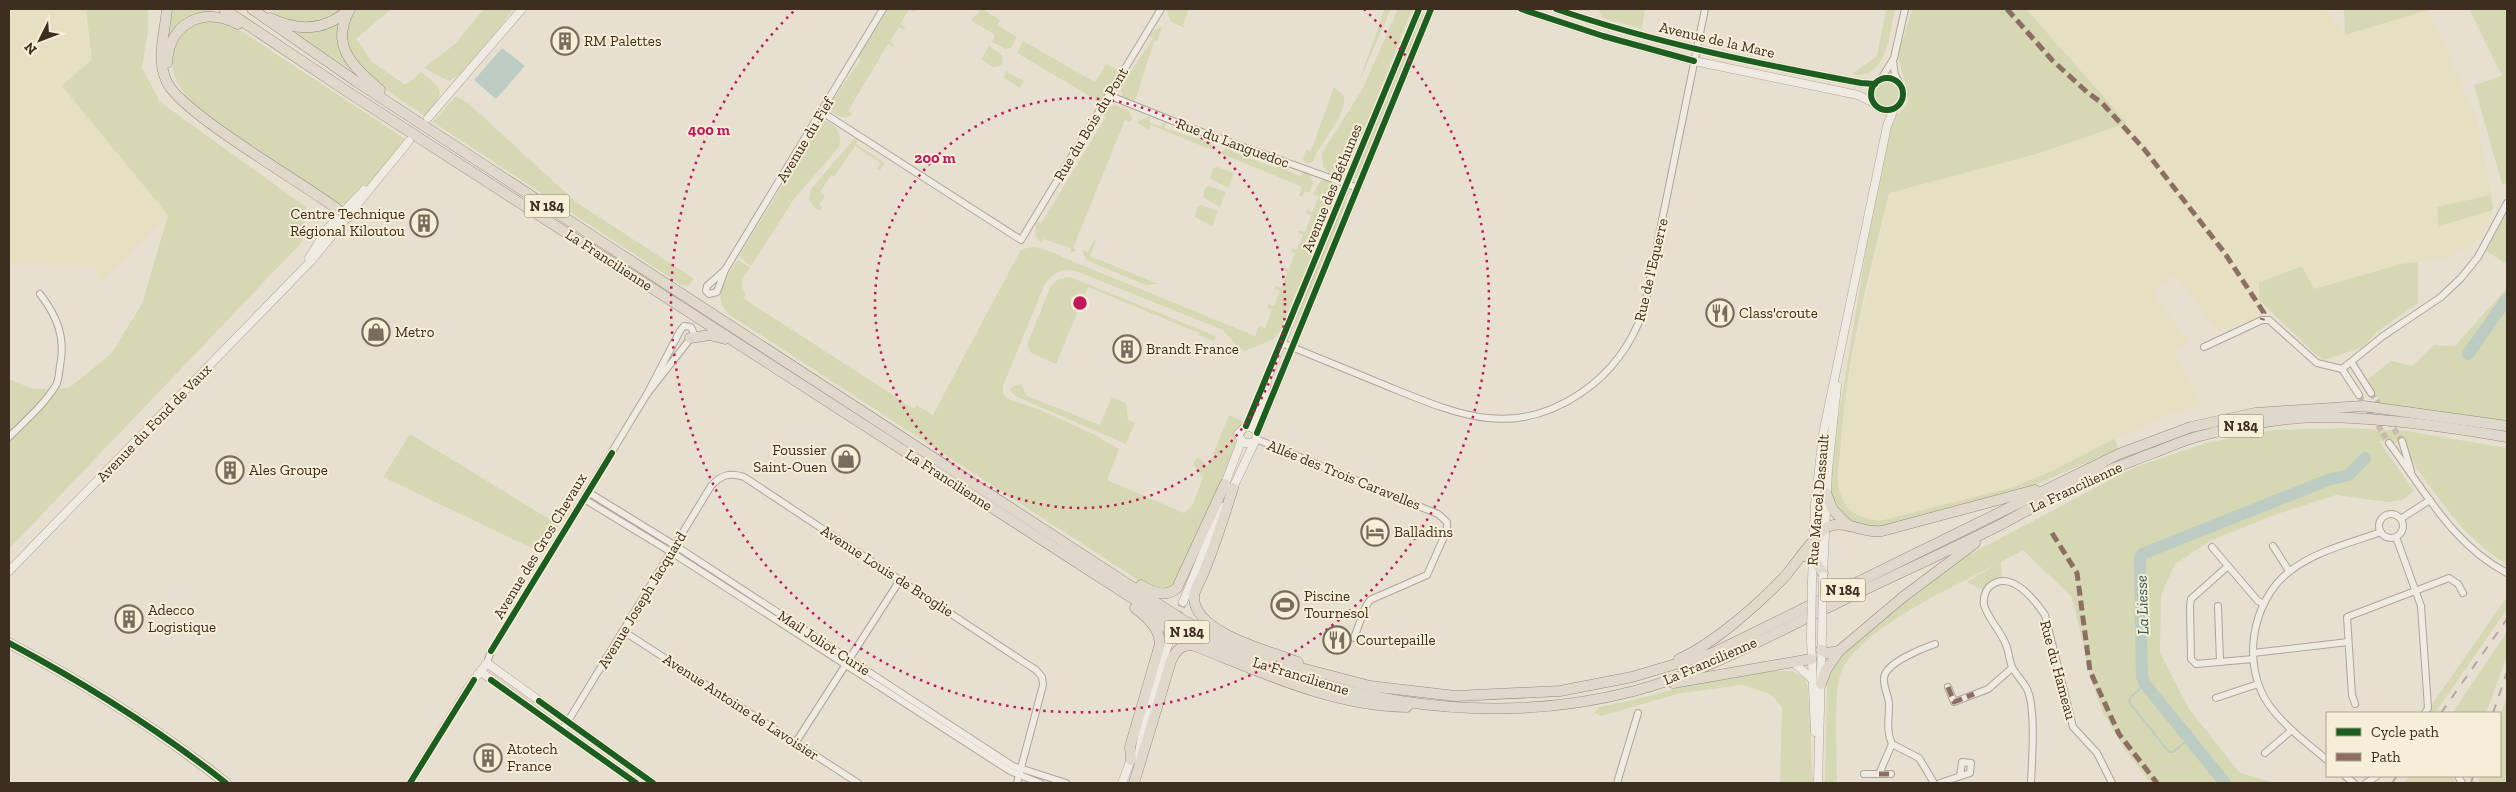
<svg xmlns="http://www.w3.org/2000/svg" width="2516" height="792" viewBox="0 0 2516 792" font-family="'Zilla Slab',serif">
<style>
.farmland{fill:#e6dfc2}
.green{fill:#d6d7b3}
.water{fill:#bcccc2}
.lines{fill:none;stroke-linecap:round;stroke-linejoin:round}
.stream{stroke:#bcccc2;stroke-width:2}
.river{stroke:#bcccc2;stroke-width:12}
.minor-tunnel{stroke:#c5bcae;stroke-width:6;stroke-dasharray:6 3;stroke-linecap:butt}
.tertiary-tunnel{stroke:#c5bcae;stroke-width:8;stroke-dasharray:8 4;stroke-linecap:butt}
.minor-casing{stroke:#ada599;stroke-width:8}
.tertiary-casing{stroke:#ada599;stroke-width:9}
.primary-casing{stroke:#928b80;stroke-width:11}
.trunk-casing{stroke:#928b80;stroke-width:11}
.minor{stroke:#efebe3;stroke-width:6}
.tertiary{stroke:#efebe3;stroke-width:8}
.primary{stroke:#e6e1d4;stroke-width:10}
.trunk{stroke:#e0d9cb;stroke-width:10}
.rail{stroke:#afaaa2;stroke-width:2;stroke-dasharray:9 9;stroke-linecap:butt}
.tertiary-bridge-casing{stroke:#ada599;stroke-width:9;stroke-linecap:butt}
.tertiary-bridge{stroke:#efebe3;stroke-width:8}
.quiet{stroke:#8d6e63;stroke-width:5;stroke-dasharray:10 5;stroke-linecap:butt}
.cycleway-casing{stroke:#f7eed8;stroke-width:9}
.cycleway{stroke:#1b5e20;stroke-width:6}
.ring{fill:none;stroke:#c2185b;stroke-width:2.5;stroke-dasharray:2.5 5}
.labels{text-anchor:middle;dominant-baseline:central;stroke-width:4;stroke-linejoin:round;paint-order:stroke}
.shield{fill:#f7eed8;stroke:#756857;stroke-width:1}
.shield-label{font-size:14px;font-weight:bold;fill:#3d2e20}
.street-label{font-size:15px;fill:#3d2e20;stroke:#f7eed8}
.poi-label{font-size:15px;fill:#3d2e20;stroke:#f7eed8;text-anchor:start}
.water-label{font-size:16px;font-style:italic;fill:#2f5d5a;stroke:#f7eed8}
.centre{fill:#c2185b;stroke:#f7eed8;stroke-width:2.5}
.ring-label{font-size:15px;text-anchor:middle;font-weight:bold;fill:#c2185b;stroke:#f7eed8;stroke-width:4;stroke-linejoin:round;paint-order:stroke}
</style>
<rect width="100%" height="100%" fill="#e7e0d1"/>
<g class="farmland">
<polygon points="9,9 86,9 92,59 62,86 168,215 101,281 95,265 9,264"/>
<polygon points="2026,9 2326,9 2345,35 2428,10 2477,118 2491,195 2437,207 2439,225 2493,210 2484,232 2472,245 2455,252 2450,258 2401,264 2313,289 2301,266 2259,283 2259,318 2217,331 2176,275 2152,291 2188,342 2173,350 2202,405 2158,418 2052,471 2014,487 1880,521 1860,518 1849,510 1838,488 1841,438 1848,379 1889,193 2036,154 2127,122"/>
</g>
<g class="green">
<polygon points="86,9 148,9 148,30 142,68 160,102 306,207 302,242 9,549 9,379 33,389 69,388 110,355 142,304 168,215 62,86 92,59"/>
<polygon points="171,9 216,9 217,11 202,13 168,40"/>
<polygon points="267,9 346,9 312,25 290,22"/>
<path d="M355 9H391L356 39 372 62 404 84 408 83 421 72C445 91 445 92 425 116 390 91 323 59 355 9Z"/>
<polygon points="484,9 512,9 502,25 458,76 449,81 424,68 455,44"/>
<path d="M888 9H916L914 12 909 9 900 24 905 27 904 30 899 27 890 41 894 45 893 47 888 44 848 111 853 114C844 120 837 117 831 110V103L861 59 858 57Z"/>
<polygon points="982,9 1000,20 997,25 1017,37 1011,48 1005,49 992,42 995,35 971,20"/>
<polygon points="1166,9 1189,9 1183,25 1186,28 1171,22"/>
<polygon points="1383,9 1391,9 1358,84 1384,11"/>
<polygon points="1398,9 1412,9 1351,165 1343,172 1329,173 1323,167 1322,153 1362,90"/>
<polygon points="1598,9 1645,9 1642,29 1603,18"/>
<path d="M1886 9H1895C1890 32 1887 82 1852 74L1877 56Z"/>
<path d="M1912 9H2026L2127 123 2036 154 1889 193C1868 279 1844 367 1840 455 1839 465 1836 480 1839 489 1846 513 1858 518 1880 521L2014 487 2052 471 2114 439 2119 449 2020 491 1885 527 1856 526 1839 512 1831 495V484L1838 420 1867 244 1890 128 1893 119 1907 105 1908 95 1898 56Z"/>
<polygon points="2344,9 2427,9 2428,10 2345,35"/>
<polygon points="2469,9 2507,9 2507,183 2502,184 2474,85 2502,76"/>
<polygon points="1421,13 1425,15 1358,178 1355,178"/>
<path d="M204 21 224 22 238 29 405 139C391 156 366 192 348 203 343 206 338 203 333 201 309 184 285 168 261 151 229 130 172 103 172 59 172 38 187 29 204 21Z"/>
<polygon points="337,23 352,67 350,69 296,33"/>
<polygon points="1162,27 1157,41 1154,41 1136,98 1131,103 1122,96 1120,83 1123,84 1153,38 1149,36 1155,30"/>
<polygon points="1023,41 1095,82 1106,64 1119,70 1099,104 1093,98 1017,53"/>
<polygon points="989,46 1002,55 1003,62 1000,66 993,67 981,59"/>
<polygon points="1006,71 1024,81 1020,88 1004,78"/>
<circle cx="1887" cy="95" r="12"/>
<path d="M1334 87 1344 96C1348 114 1319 143 1313 162L1306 163 1303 159 1306 150 1311 151Z"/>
<polygon points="456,96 468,103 576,202 694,279 688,286 680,284 433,122"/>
<polygon points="1115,105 1128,110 1132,118 1130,122 1125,120 1073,248 1077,250 1070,253 1071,248 1043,239 1042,244 1035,235 1036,222 1041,224 1106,117 1101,114 1106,108"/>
<path d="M1148 117H1151L1149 122 1162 127 1163 122 1166 123 1164 128 1201 140 1202 136C1208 138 1213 144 1212 150L1151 125 1149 130 1136 122Z"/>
<path d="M822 121C835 120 843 136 839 147L794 199 751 266 739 256Z"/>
<polygon points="855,138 859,139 856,144 885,163 880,170 877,168 881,163 855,146 834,177 831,175 820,192 825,196 819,205 823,207 820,210 816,209 809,200 811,189"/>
<polygon points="1233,147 1232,152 1277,168 1279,163 1288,166 1287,171 1301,176 1303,171 1310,174 1313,183 1309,193 1305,191 1302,197 1299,195 1302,187 1220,153 1225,149"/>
<polygon points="1217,167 1234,173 1228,188 1210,178 1213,169"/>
<path d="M1321 180C1330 179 1337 187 1336 196L1286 324 1274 339 1245 351 1237 346 1223 330 1076 271C1060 268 1050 274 1043 288L1003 386V394L1008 399 1043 411 1095 435 1119 449 1107 480 1184 513 1192 506 1203 478 1193 464 1198 457 1208 466 1229 415 1244 422 1236 431 1235 448 1179 582 1171 590 1149 587 730 315C714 302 721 286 730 272 733 267 735 262 739 260L750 268C743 277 737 284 746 294L743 298 914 409 917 405 933 415 1020 251C1034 241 1053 253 1067 259L1255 336 1259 326 1265 328 1272 310 1267 308 1269 304 1274 306 1280 291 1274 289 1276 286 1281 288 1288 272 1283 270 1284 267 1289 269 1295 253 1290 251 1292 248 1297 250 1303 235 1298 232 1299 230 1305 232 1311 216 1306 213 1307 210 1312 212 1319 197 1313 194Z"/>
<polygon points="1209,186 1226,192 1220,207 1203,197 1205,188"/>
<polygon points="2491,195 2493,210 2439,226 2437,207"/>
<polygon points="1344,201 1346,202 1333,241 1290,340 1306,292"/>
<polygon points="1201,205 1218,211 1212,226 1195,217 1197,207"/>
<polygon points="2507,211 2507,264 2486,251"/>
<polygon points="1094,240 1096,241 1090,256 1158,284 1146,285 1086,260 1083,252 1083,250 1088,252"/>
<polygon points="2418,262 2418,303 2382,328 2361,348 2324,360 2313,352 2259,300 2259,283 2302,266 2314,289 2401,264"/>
<polygon points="1070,277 1216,336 1214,341 1198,335 1199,333 1088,287 1056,364 1031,353 1027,345 1051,286 1058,279"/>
<polygon points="2507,288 2507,422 2381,405 2368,379 2391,361 2412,366 2434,345 2455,346"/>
<polygon points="1021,384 1027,396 1100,425 1112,397 1126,403 1128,420 1135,423 1126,444 1015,396 1009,388"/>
<path d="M2348 428 2407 431 2507 448V564C2458 536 2432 486 2398 443L2379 441 2414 491 2402 500 2388 502 2336 495 2277 514 2212 540 2175 564 2161 595 2160 653 2189 709 2240 773 2276 783H2151L2128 754 2102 711 2092 683 2072 597 2023 550 2001 562 2002 577 1989 582 1982 590 1967 582 1997 564C1955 586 1860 628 1841 673 1833 695 1837 757 1837 783H1825L1827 681 1836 660 1885 618 1965 557 2133 468 2206 443 2275 430Z"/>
<polygon points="410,434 559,525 542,553 383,477"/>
<polygon points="2507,597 2507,609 2435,713 2426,713"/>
<polygon points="2507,632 2507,656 2486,713 2452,713"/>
<polygon points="1774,671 1792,671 1805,678 1808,689 1813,783 1780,783 1782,707 1770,694 1742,685 1681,693 1601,716 1594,713 1600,707 1642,698 1716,677 1745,676"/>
<polygon points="2507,695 2506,783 2478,783 2481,776 2500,776 2500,717"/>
<polygon points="2409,776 2452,776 2456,783 2404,783"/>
</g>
<polygon class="water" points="502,48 525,66 496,99 474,80"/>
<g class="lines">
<polyline class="stream" points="2145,684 2130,698 2129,702 2169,752 2173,752 2189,739"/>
<g class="river">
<polyline points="2468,354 2507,299"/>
<polyline points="2225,783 2145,684 2142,677 2140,558 2142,554 2328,480 2349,475 2365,458"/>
</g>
<g class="minor-tunnel">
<polyline points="2371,393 2381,408"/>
<polyline points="2359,395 2389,443"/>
<polyline points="2389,421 2402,441"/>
</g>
<polyline class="tertiary-tunnel" points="1169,641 1183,602"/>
<g class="minor-casing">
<g id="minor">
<polyline points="1893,61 1895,75 1900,84"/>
<polyline points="1881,79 1894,58 1905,9"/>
<polyline points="1108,95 1188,127 1358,188"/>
<polyline points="822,112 1021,240 1161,9"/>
<polyline points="725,270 883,9"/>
<polygon points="725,270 717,292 709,294 706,291 707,286"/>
<polygon points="684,326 691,327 694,334 647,394 680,331"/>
<path d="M1282 343C1317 357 1352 372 1387 386 1456 414 1512 440 1581 393 1612 372 1632 344 1644 309L1705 9"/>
<polyline points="2204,347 2262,320 2269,320 2317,363 2342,369"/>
<polyline points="2352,363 2371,393"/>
<polyline points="2342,369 2383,336 2441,297 2461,278 2478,257 2507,203"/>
<polyline points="2342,369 2359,395"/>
<path d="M9 437C25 421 44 405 56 385 59 380 59 372 60 366 66 338 57 316 40 294"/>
<polyline points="1256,439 1438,514 1447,522 1447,530 1427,575 1370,600 1365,608 1354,638"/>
<polyline points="2402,441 2411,471"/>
<path d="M2389 443C2425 491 2452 544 2507 573"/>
<polyline points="588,492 679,548 1013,766 1066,783"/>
<polyline points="584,499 671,552 1010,771 1040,783"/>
<circle cx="2391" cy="526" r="12"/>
<polyline points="2402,518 2430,500"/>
<polyline points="2396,537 2421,606 2428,708 2425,713"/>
<polyline points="2273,546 2289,571"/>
<polyline points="2212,547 2228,566"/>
<polyline points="2218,606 2220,662"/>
<polyline points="623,631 858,783"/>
<polyline points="2253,653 2348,642"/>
<polyline points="2253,659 2196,664 2191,659 2190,606 2191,599 2228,566 2258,601 2264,604"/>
<polyline points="487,663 491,651 647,394"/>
<polyline points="1948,687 1954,702 1988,689 2012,668"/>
<polyline points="2216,698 2258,684"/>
<polyline points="2355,704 2352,695 2347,617 2449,578 2458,584 2463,593"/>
<path d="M562 731 711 486C721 475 730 472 744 477L1036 670 1042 677 1043 685 1017 783"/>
<polyline points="796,742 900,580"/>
<polyline points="2265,753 2292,730"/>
<path d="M2327 760C2307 743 2285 727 2269 705 2241 665 2251 601 2290 571 2316 551 2350 543 2381 532"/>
<polyline points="1864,774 1879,774 1892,744"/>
<polyline points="1879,774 1891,774"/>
<polyline points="2345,776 2354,783"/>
<polyline points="2458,776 2462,783"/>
<polyline points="1617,783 1638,713"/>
<path d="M1934 783 1919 758 1892 744C1886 731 1889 719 1889 705 1889 696 1883 687 1884 678 1885 663 1923 648 1935 644"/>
<polyline points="1940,783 1970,773 1971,763 1962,762 1960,776"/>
<path d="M2031 783C2032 761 2036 707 2027 689 2023 681 2016 675 2012 667 2009 660 2009 652 2006 645 2001 631 1988 619 1984 605 1983 599 1985 591 1989 587 2010 568 2034 599 2045 615L2073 727 2097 753 2112 783"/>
<polyline points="2366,783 2377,776"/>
</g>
</g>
<g class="tertiary-casing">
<g id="tertiary">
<polyline points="1521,9 1603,36 1694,61 1858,95 1872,102"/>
<path d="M1556 9C1655 43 1759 64 1861 83L1875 84"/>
<circle cx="1887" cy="94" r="16"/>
<polyline points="428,118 522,9"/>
<polyline points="309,258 328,228 364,190"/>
<polyline points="1251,427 1262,407 1268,376 1419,9"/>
<polyline points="1253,443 1243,443 1238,434 1246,426 1255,429"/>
<polyline points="1223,489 1241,442"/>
<polyline points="1231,492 1256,439 1257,433 1431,9"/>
<polyline points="9,571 311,261 409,141"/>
<polyline points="1823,574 1828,470 1837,386"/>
<polyline points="1812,581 1815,505 1823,434 1887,126 1894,109"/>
<polyline points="1183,602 1214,526 1223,507"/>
<polyline points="1811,639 1815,732"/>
<polyline points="1794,663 1811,678"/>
<polyline points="481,672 636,783"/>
<polyline points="1138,757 1144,727 1169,641"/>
<polyline points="410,783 472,682 487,663 653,783"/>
<polyline points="1122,783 1132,757"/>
<polyline points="1818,783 1822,634"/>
</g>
</g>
<g class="primary-casing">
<path id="primary" d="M9 643C84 683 159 730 226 783"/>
</g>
<g class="trunk-casing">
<g id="trunk">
<path d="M167 9C165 33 156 57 166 80 178 113 313 188 348 217"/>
<path d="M224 9 348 92 1177 627C1317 699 1480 731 1634 691 1704 673 1770 635 1835 604 1888 578 1942 554 1994 528 2019 515 2044 501 2069 488 2096 474 2125 464 2153 453 2169 447 2184 440 2200 436 2242 425 2288 416 2332 417 2390 419 2450 427 2507 437"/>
<polyline points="252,9 357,82 608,246 1183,620 1223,641 1282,663 1370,686 1455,696 1560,691 1632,677 1713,653 2119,454 2191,427 2255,413 2363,406 2507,426"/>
<path d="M350 9C329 46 353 66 380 90"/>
<path d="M270 18C297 31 323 32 347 11"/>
<path d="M167 63C169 23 203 6 238 24"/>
<polyline points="690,338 710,335 725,339"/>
<path d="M1233 488C1224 517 1215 546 1203 574 1200 582 1193 591 1194 599 1197 634 1270 651 1298 662"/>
<polyline points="1826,493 1833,510 1849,526"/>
<polyline points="1803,556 1812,557 1823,573"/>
<path d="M1141 585C1153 593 1166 598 1177 588L1225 484"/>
<polyline points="1145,615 1195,645"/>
<polyline points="1821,650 1827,653 1839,651"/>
<path d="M1679 659C1714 644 1761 602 1787 574 1795 564 1820 529 1830 526 1846 520 1864 534 1882 531L2035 490"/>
<polyline points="1673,683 1811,659"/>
<polyline points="1821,684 1826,670 1839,651 1903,597 1975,543"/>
<path d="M1131 760 1130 747 1160 644C1159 627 1147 617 1135 608"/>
<path d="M1134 783 1171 661C1176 650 1182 643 1195 646 1264 673 1332 706 1407 707"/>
</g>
</g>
<use href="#minor" class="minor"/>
<use href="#tertiary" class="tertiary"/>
<use href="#primary" class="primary"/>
<use href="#trunk" class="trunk"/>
<g class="rail">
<polyline points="2441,713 2507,619"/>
<polyline points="2493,713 2507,672"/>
<polyline points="2392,783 2397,776"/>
<polyline points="2471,783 2473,776"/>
</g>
<g class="tertiary-bridge-casing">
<g id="tertiary-bridge">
<polyline points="1822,634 1823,576"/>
<polyline points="1811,639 1812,581"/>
</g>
</g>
<use href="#tertiary-bridge" class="tertiary-bridge"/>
<g class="quiet">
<polyline points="2007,9 2052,60 2088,93 2102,103 2144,149 2224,252 2264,313 2262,320"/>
<polyline points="2052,533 2077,573 2090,671 2119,734 2157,783"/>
<polyline points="1948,687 1954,702 1974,694"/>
<polyline points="1879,774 1891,774"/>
</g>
<g class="cycleway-casing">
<g id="cycleway">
<polyline points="1521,9 1603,36 1694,61"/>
<path d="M1556 9C1655 43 1759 64 1861 83L1875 84"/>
<circle cx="1887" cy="94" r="16"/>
<polyline points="1246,426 1419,9"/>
<polyline points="1257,433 1431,9"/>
<path d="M9 643C84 683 159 730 226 783"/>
<polyline points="491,651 612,453"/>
<polyline points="491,680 636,783"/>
<polyline points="539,701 653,783"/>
<polyline points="410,783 474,680"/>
</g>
</g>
<use href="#cycleway" class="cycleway"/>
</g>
<g class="ring">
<circle cx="1080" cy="303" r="205"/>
<path d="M1364 9A409 409 0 1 1 796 9"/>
</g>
<defs>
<g id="building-ring" transform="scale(1.4375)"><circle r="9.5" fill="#f7eed8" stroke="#786c5e" stroke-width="1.5"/><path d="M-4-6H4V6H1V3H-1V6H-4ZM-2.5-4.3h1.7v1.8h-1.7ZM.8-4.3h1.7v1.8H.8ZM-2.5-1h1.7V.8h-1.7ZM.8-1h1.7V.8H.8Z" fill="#786c5e"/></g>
<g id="restaurant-ring" transform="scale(1.4375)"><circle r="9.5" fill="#f7eed8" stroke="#786c5e" stroke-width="1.5"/><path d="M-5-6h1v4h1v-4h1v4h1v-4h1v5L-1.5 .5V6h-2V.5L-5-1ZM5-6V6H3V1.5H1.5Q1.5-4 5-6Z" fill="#786c5e"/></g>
<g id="shop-ring" transform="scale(1.4375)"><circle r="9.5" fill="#f7eed8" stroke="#786c5e" stroke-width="1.5"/><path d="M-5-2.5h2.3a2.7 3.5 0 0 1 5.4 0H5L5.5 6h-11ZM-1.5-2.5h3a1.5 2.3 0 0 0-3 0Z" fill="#786c5e"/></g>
<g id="hotel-ring" transform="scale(1.4375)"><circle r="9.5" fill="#f7eed8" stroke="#786c5e" stroke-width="1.5"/><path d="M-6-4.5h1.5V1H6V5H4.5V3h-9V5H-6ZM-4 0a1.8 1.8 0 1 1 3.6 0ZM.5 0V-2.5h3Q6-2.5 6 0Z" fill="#786c5e"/></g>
<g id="stadium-ring" transform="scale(1.4375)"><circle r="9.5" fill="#f7eed8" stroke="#786c5e" stroke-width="1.5"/><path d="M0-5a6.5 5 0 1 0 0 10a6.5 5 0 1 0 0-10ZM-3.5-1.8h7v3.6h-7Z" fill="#786c5e"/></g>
</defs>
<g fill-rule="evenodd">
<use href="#building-ring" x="565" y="41"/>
<use href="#building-ring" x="424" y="223"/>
<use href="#restaurant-ring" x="1720" y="313"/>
<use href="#shop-ring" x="376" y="332"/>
<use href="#building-ring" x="1127" y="349"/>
<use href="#shop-ring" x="846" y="459"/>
<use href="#building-ring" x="230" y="470"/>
<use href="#hotel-ring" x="1375" y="532"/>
<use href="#stadium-ring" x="1285" y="605"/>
<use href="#building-ring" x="129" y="619"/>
<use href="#restaurant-ring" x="1337" y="640"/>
<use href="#building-ring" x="488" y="758"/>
</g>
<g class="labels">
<g class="shield">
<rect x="524.5" y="194.5" width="45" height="23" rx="4"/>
<rect x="2218.5" y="414.5" width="45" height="23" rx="4"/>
<rect x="1820.5" y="578.5" width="45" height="23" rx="4"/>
<rect x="1164.5" y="620.5" width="45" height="23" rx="4"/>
</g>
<g class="shield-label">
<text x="547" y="206">N 184</text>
<text x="2241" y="426">N 184</text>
<text x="1843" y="590">N 184</text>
<text x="1187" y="632">N 184</text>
</g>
<g class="street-label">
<text transform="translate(1717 40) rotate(13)">Avenue de la Mare</text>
<text transform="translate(1091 124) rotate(-59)">Rue du Bois du Pont</text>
<text transform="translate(805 140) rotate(-59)">Avenue du Fief</text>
<text transform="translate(1233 143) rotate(20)">Rue du Languedoc</text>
<text transform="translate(1332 188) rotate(-68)">Avenue des Béthunes</text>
<text transform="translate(609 260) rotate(33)">La Francilienne</text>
<text transform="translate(1651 270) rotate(-77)">Rue de l'Equerre</text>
<text transform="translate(154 423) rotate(-46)">Avenue du Fond de Vaux</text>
<text transform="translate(1344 475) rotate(22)">Allée des Trois Caravelles</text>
<text transform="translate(949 480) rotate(33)">La Francilienne</text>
<text transform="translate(2076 487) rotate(-25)">La Francilienne</text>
<text transform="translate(1818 500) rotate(-85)">Rue Marcel Dassault</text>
<text transform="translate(540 546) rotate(-59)">Avenue des Gros Chevaux</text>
<text transform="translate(887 571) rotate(33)">Avenue Louis de Broglie</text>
<text transform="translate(642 600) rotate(-59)">Avenue Joseph Jacquard</text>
<text transform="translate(824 643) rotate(33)">Mail Joliot Curie</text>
<text transform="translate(1710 661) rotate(-23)">La Francilienne</text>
<text transform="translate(2058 670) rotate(75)">Rue du Hameau</text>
<text transform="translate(1301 676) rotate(17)">La Francilienne</text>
<text transform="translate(741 707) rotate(33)">Avenue Antoine de Lavoisier</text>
</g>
<g class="poi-label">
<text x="584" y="41">RM Palettes</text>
<text x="405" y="214" text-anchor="end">Centre Technique<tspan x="405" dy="17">Régional Kiloutou</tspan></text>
<text x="1739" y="313">Class'croute</text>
<text x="395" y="332">Metro</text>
<text x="1146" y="349">Brandt France</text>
<text x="827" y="450" text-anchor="end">Foussier<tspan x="827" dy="17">Saint-Ouen</tspan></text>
<text x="249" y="470">Ales Groupe</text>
<text x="1394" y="532">Balladins</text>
<text x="1304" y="596">Piscine<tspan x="1304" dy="17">Tournesol</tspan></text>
<text x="148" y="610">Adecco<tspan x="148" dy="17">Logistique</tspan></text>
<text x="1356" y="640">Courtepaille</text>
<text x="507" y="749">Atotech<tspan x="507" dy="17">France</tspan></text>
</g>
<g class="water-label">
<text transform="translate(2142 605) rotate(-92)">La Liesse</text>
</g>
</g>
<circle cx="1080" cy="303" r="8" class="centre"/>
<g class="ring-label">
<text x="709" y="135">400 m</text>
<text x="935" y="163">200 m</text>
</g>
<rect width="2516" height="792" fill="none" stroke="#3d2e20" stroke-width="20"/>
<rect x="2326" y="712" width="175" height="65" fill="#f7eed8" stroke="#ada18e"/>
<rect x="2336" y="728" width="25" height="8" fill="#1b5e20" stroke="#ada18e"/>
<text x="2371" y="737" font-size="15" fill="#3d2e20">Cycle path</text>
<rect x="2336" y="753" width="25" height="8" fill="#8d6e63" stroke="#ada18e"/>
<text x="2371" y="762" font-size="15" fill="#3d2e20">Path</text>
<g transform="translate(40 40) rotate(228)" stroke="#f7eed8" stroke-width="4" paint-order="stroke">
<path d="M0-4L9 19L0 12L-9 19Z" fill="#3d2e20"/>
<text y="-8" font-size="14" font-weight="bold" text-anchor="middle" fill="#3d2e20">N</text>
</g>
</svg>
